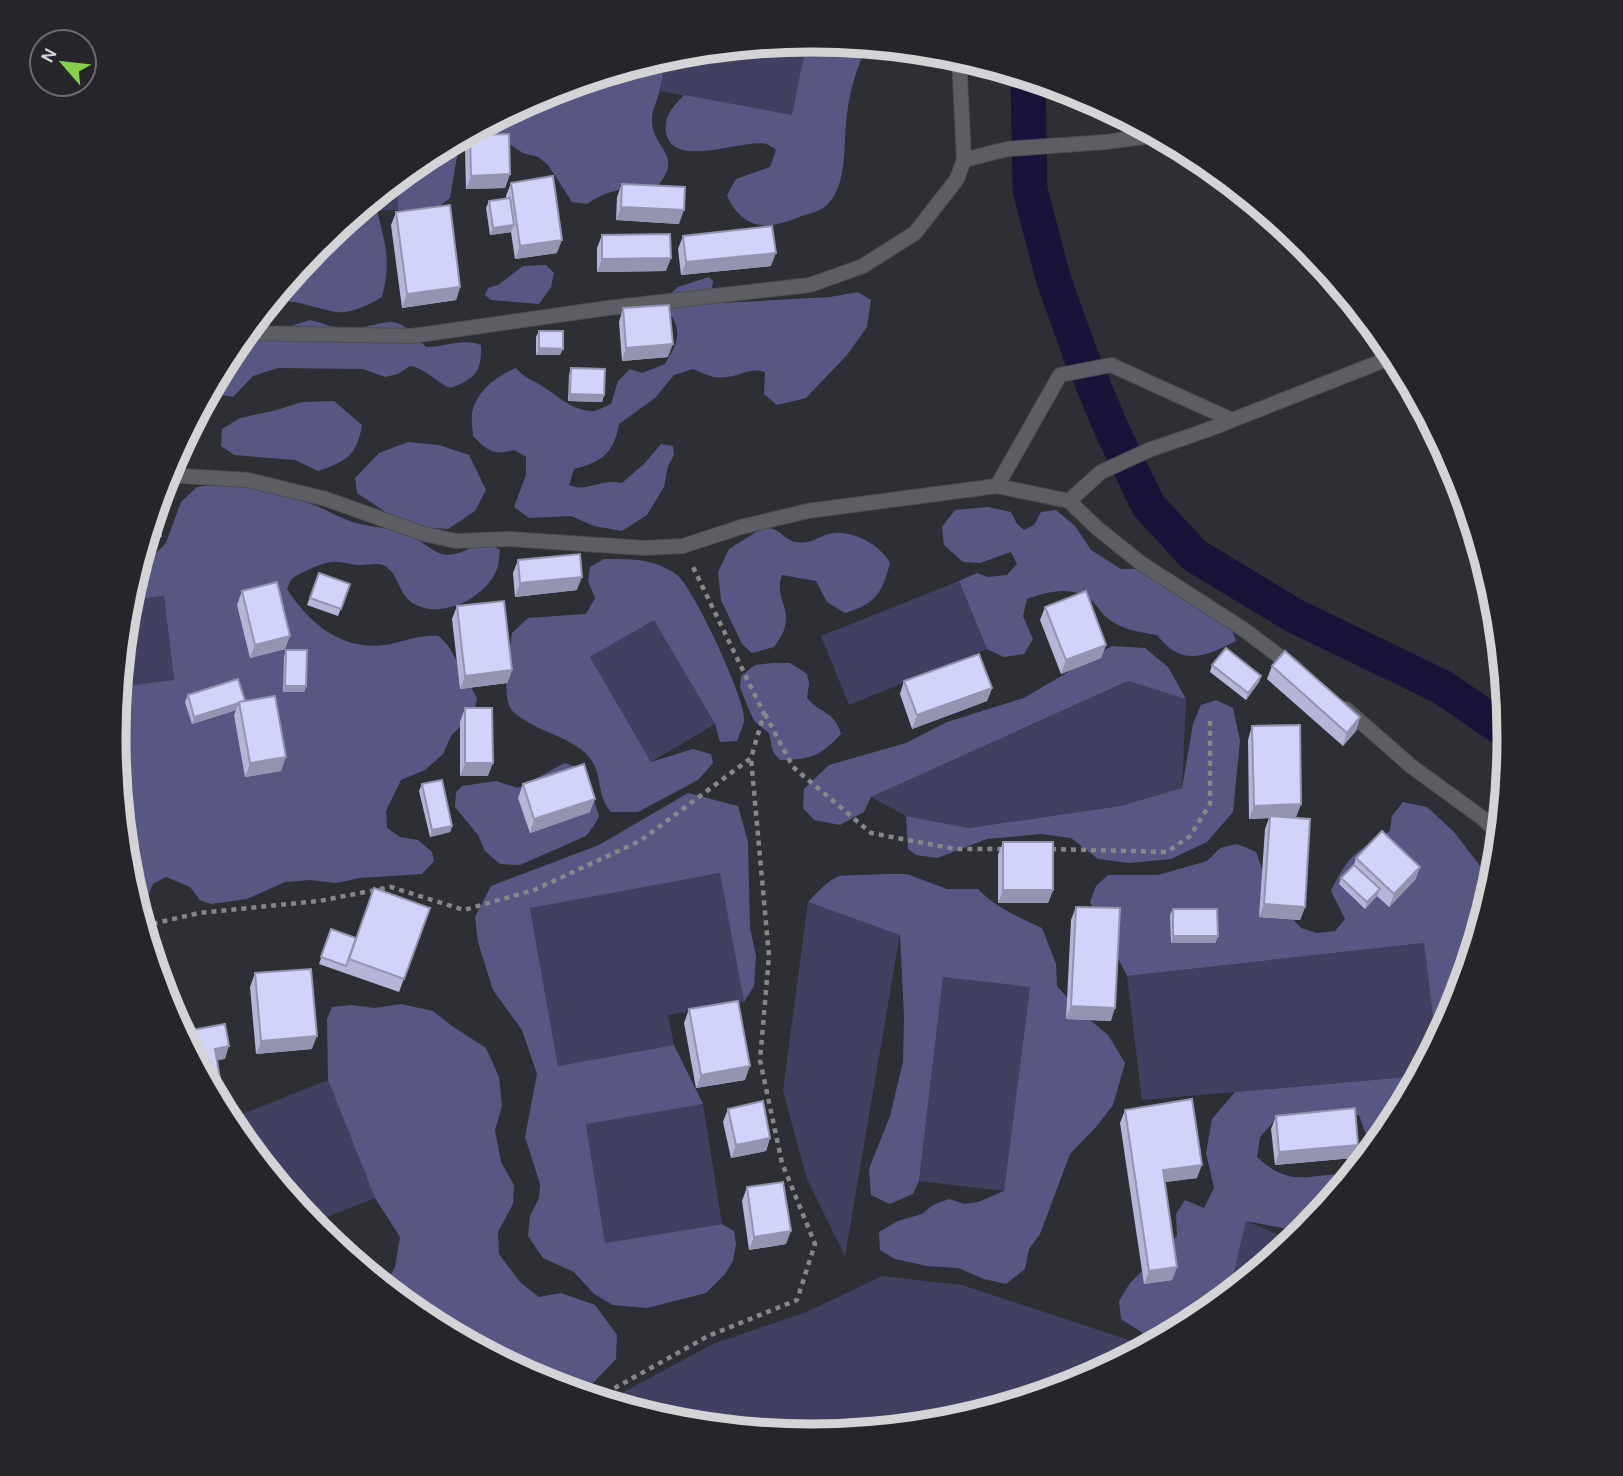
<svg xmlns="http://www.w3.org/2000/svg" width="1623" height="1476" viewBox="0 0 1623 1476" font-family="Karla,sans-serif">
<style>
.green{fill:#414060}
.forest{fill:#585783}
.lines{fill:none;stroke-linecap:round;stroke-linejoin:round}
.canal{stroke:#181439;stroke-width:35}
.service-casing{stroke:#4c4c50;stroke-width:16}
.minor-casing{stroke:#4c4c50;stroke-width:19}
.path{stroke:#86878b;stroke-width:4.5;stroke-dasharray:5 5;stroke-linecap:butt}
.service{stroke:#5d5d64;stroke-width:14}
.minor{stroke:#5d5d64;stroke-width:18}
.wall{fill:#b5b5d8}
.shaded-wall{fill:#9394b0}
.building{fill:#d2d3fb;stroke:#9394b0;stroke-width:2}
.rim{fill:none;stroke:#d4d4d7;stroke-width:9}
</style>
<rect width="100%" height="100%" fill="#2e2f34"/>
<g class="green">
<polygon points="807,41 793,116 660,91 667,56 676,54"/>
<polygon points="397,180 398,210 359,211"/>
<polygon points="959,581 987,649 849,705 821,636"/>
<polygon points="164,596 174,681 119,687 128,600"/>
<polygon points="654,619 715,724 651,762 590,657"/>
<polygon points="1128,681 1186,699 1182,788 1120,806 969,828 906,816 871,797"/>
<polygon points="721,873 744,1002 668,1015 674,1045 558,1066 530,907"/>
<polygon points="808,902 900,934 845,1256 807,1179 783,1091"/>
<polygon points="1424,943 1436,1043 1418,1076 1142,1100 1127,976"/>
<polygon points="943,976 1030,987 1004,1191 919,1181"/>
<polygon points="328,1080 375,1198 311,1223 228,1120"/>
<polygon points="703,1104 722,1224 605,1243 586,1123"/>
<polygon points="1246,1221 1294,1241 1229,1294"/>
<polygon points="882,1276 962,1285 1147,1346 1078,1383 947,1422 811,1436 675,1422 607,1401 713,1344 809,1311"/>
</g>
<g class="forest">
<path d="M812 40 867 46C858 65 851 86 848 107 842 137 850 183 827 205 819 212 806 214 797 218 783 223 770 228 755 224 742 220 731 207 727 195L736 179 770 167 776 150C773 148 770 145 766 144 744 138 672 171 666 132 664 115 673 107 684 95L792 115 807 41Z"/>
<path d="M666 56C664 67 663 78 660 89 658 100 652 108 652 120 652 151 686 153 656 188 627 189 612 187 587 204L572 202 548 165 538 157 523 153 499 137 489 123 545 93Z"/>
<polygon points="460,139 450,198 432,212 398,210 397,180 424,158"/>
<path d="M359 211H377C386 246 391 261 382 297 369 305 351 314 335 312 313 308 294 298 271 302L318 244Z"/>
<polygon points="546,265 554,273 551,287 539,304 491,300 485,295 488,288 498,285 523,266"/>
<path d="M709 277 713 281 711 296 722 303 830 297 858 292 871 300 867 327 847 355 806 398 777 405 764 394 765 372C750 367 741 376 726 377 714 379 704 374 693 369L674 375 655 398 619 424C614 453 602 462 574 469L569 485C587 493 600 478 622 483L645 463 661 444 673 446 674 455 668 466 664 487 647 515 622 531 594 526 571 516 529 518 514 507 526 475V457L514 450C493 456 488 451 473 436 473 429 471 420 472 413 477 390 497 376 516 368 525 378 528 378 539 384 556 394 568 408 589 411 596 412 604 407 611 404L618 381 630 369 642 373 665 364C675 346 683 336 672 316L660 313 656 306 678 287Z"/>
<path d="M310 320C323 323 340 331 353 329 397 322 392 312 426 347 447 347 461 338 481 345 482 372 475 379 450 388 435 381 425 368 410 366L398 374 385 377 363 369 278 368 253 376 233 397 209 393 232 350 253 324 278 330Z"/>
<path d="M334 401 362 425C357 456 346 461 318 471L295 460 234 455 221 446 222 429 240 418 277 410 302 402Z"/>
<polygon points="408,442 439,445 469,455 486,490 475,511 448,529 417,527 396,519 357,493 355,478 379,453"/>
<path d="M227 483C255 487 285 494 311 504 326 509 341 519 356 523 374 528 392 527 409 535 422 540 433 554 447 555 460 555 473 546 483 541L500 550C499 555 499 562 498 566 489 597 442 620 414 604 400 596 399 578 389 569 381 561 372 565 363 565 353 566 342 561 331 562 324 562 297 574 292 579 289 582 289 586 287 589 311 626 345 653 391 644 408 640 421 635 439 636L449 647 477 698 474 712 451 736 443 754 425 770 401 780 386 811 387 828 400 837 418 840 432 852 434 861 422 874 360 878 336 883 310 880 285 882 247 899 211 904 200 900 190 887 166 877 153 884 143 907 138 910 127 874 114 738 119 687 174 680 164 596 128 600 136 573 166 543 181 502 197 487Z"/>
<path d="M988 507 1011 512 1017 524 1024 530 1034 525 1041 512 1056 510 1075 526 1091 550 1121 569H1139L1231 628 1236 641C1204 657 1182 667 1157 635 1139 632 1124 630 1110 620 1103 616 1100 609 1095 604 1076 584 1049 591 1027 599L1023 616 1033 639 1024 654 1004 657 987 649 959 581 977 573 988 577 1007 575 1017 564 1011 552 980 563 963 562 944 545 942 527 955 510Z"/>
<path d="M764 527C783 529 784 541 797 542 812 545 821 534 834 533 855 531 881 546 890 563 882 593 876 604 845 613L827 602 816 581 782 575C774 597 790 605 785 626 784 633 778 641 774 647L752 653 742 644 721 600 718 572 729 549Z"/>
<path d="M604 559C629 559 655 558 677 575 693 587 747 701 744 721 743 728 739 735 737 741L720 742 715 724 654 620 590 657 651 762 693 749 711 754 713 763 698 780 638 812H611C596 796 603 773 589 757 580 746 565 740 553 734 542 730 517 718 511 709 501 694 510 651 512 633L528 618 586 614 595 598 588 581 590 567Z"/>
<polygon points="1112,646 1145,648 1168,667 1186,699 1128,681 871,797 864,812 840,825 814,820 803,808 804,789 829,765 906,743 947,722 1024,698"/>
<path d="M772 663H790L807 674 809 683 807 698C820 714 835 711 841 734 821 756 809 760 780 760L773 752 769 733 755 722 749 710 740 687 741 676 755 665Z"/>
<polygon points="1216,700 1233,708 1240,741 1233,812 1207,842 1171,859 1129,863 1098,859 1071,838 1041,834 987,839 937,858 916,855 908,849 906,816 969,828 1120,806 1182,788 1193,724 1201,705"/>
<polygon points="565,763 579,768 588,782 599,816 595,824 586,836 520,865 500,864 485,851 478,835 455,807 456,792 462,786 496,781 518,788"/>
<polygon points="688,793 738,806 748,842 750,928 756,956 754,986 744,1002 720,873 530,908 558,1066 674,1045 703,1104 586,1124 605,1243 722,1224 734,1231 736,1244 733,1261 725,1274 706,1293 647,1308 613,1305 594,1294 574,1272 543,1258 528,1236 530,1216 539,1198 540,1184 525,1137 537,1074 522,1030 493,990 478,942 475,917 491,886 599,845"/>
<path d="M1403 802 1427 807 1454 832 1481 867 1490 893 1456 1005 1436 1043 1424 943 1127 976 1090 902 1096 886 1108 875H1158L1207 861 1220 848 1237 844 1256 852 1272 897 1301 928 1317 933 1335 931 1345 919 1331 891C1349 853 1357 852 1390 831L1392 816Z"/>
<path d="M885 874H907L947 889H978C995 907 1020 918 1042 928L1056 964 1057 986 1078 1010 1108 1035 1125 1063 1113 1105 1096 1127 1070 1154 1040 1234 1029 1249 1025 1269 1006 1284 984 1279 958 1268 927 1266 895 1259 880 1250 879 1232 898 1221 922 1214 933 1205 949 1199 965 1204 978 1202 1004 1191 1030 987 943 977 919 1181 913 1194 890 1204 871 1195 869 1169 890 1116 903 1062 904 1017 900 935 808 902C817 893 827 881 839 876 843 875 876 875 885 874Z"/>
<polygon points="401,1004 433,1011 452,1026 486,1048 499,1077 502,1106 495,1130 501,1162 514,1185 513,1204 498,1232 499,1254 520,1282 539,1297 561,1293 595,1305 617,1335 616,1359 594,1382 579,1393 544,1382 424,1318 385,1286 395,1267 400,1237 375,1198 328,1080 327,1019 332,1007 351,1005 375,1008"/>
<path d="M1418 1076 1391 1126 1374 1147 1365 1132 1359 1115 1312 1114 1277 1118 1260 1137 1257 1157C1294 1191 1309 1171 1351 1175L1310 1225 1293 1230 1246 1221 1229 1294 1199 1318 1165 1336 1149 1337 1121 1319 1119 1301 1130 1283 1177 1236 1176 1214 1185 1200 1204 1208 1214 1188 1206 1153 1212 1119 1235 1092Z"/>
</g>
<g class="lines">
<polyline class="canal" points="1028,78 1030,190 1054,281 1081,356 1112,430 1148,505 1194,555 1293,615 1442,687 1509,733"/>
<g class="service-casing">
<g id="service">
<polyline points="959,57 964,160"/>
<polyline points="245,333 412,336 608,308 810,285 863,266 915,233 957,179 964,160 1007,149 1106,142 1157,135"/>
<polyline points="166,475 248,480 326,499 424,534 456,541 509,539 645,548 683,546 741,527 808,511 997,486 1069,501 1097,528 1142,564 1243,629 1295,668"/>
<polyline points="997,486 1060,375 1111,365 1232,420"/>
<polyline points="1069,501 1101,472 1149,450 1207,430 1395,356"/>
<polyline points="1346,709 1411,766 1481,817 1500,834"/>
</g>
</g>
<g class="minor-casing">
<polyline id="minor" points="955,56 959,62"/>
</g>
<g class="path">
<polyline points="765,714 793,767 871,833 955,849 1007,849"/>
<polyline points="1051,849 1167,852 1190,836 1210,804 1210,721"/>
<polyline points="143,926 199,913 319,901 391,887 464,910 534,890 640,841 751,758 764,714 692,565"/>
<polyline points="597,1398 708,1336 797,1300 815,1244 782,1163 760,1060 769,956 751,758"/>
</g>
<use href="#service" class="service"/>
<use href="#minor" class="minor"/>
</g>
<g class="wall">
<polygon points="470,135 510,174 505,188 466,189 465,149"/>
<polygon points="511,183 557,253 515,259 511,232 490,235 486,208 489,201 506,199 506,196"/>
<polygon points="622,184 679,224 616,220 617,197"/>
<polygon points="396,212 460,287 456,300 402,308 391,225"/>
<polygon points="602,235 666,271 597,272 597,248"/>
<polygon points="683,236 771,266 681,275 678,249"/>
<polygon points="623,308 668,357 622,361 619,322"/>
<polygon points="539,331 560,355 536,355 536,337"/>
<polygon points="571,368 604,395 602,402 568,401 569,375"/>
<polygon points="518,560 577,590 515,597 513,573"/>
<polygon points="319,573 350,584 338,616 307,605"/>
<polygon points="242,591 285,649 250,658 237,605"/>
<polygon points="457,606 512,670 507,683 460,689 452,619"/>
<polygon points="1045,607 1106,645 1101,658 1061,674 1040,620"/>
<polygon points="286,650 306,686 304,692 283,692 284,657"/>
<polygon points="1212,665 1261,676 1259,682 1246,700 1210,672"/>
<polygon points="1272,666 1360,717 1356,731 1343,746 1267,679"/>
<polygon points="904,681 992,688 987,701 912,729 900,694"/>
<polygon points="188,695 245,701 281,771 245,777 234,715 236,710 192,724 185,702"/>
<polygon points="465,708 488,776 460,776 460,722"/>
<polygon points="1252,726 1301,804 1296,817 1305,907 1300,920 1259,917 1265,829 1269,818 1249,819 1248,740"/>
<polygon points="422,784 452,826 450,832 430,837 419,791"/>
<polygon points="523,784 590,812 530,833 518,798"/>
<polygon points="1003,842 1053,890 1048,903 998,903 998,855"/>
<polygon points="1356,858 1420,867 1415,880 1389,907 1377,896 1365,909 1339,884 1341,878 1354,865"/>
<polygon points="1076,907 1111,1021 1066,1019 1071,920"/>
<polygon points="430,908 399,992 319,964 331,929 356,938"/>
<polygon points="1173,909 1218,936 1215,943 1171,943 1170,915"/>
<polygon points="255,973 312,1049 256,1054 250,987"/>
<polygon points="689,1009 745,1080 696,1088 684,1023"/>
<polygon points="728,1109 770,1138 766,1151 731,1158 723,1122"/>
<polygon points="1125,1110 1197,1178 1165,1182 1177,1267 1172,1280 1144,1284 1120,1123"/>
<polygon points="1276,1116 1358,1145 1353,1158 1275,1165 1271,1129"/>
<polygon points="747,1187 786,1244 749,1250 742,1201"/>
</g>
<g class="shaded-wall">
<polygon points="510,174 505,188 466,189 471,176"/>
<polygon points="621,207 684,210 679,224 616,220"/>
<polygon points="514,225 511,232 490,235 493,228"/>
<polygon points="562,240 557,253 515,259 520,246"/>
<polygon points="776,253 771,266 681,275 686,262"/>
<polygon points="671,258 666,271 597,272 602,259"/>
<polygon points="460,287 456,300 402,308 407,294"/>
<polygon points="673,344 668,357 622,361 626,348"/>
<polygon points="539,348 563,349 560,355 536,355"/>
<polygon points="570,394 604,395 602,402 568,401"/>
<polygon points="161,536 156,550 143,550 147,537"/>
<polygon points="582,577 577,590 515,597 520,583"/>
<polygon points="290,636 285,649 250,658 255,645"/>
<polygon points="1106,645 1101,658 1061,674 1066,660"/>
<polygon points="512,670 507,683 460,689 465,676"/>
<polygon points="1261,676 1259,682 1246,700 1248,693"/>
<polygon points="285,686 306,686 304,692 283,692"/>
<polygon points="992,688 987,701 912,729 917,715"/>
<polygon points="239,703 236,710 192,724 194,717"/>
<polygon points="1360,717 1356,731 1343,746 1347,733"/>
<polygon points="286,757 281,771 245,777 250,763"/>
<polygon points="465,763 493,763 488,776 460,776"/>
<polygon points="595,799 590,812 530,833 534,819"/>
<polygon points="1301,804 1296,817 1249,819 1254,806"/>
<polygon points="452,826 450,832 430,837 432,830"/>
<polygon points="1420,867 1415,880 1389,907 1394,894"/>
<polygon points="1380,889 1377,896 1365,909 1367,902"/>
<polygon points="1003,890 1053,890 1048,903 998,903"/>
<polygon points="1264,904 1305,907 1300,920 1259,917"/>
<polygon points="1173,936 1218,936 1215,943 1171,943"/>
<polygon points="1071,1006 1115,1008 1111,1021 1066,1019"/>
<polygon points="317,1036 312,1049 256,1054 261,1041"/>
<polygon points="229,1046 225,1059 210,1062 215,1049"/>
<polygon points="750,1066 745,1080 696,1088 701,1075"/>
<polygon points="220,1079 215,1092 213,1092 207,1081"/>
<polygon points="770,1138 766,1151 731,1158 736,1145"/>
<polygon points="1358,1145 1353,1158 1275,1165 1279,1152"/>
<polygon points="1202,1165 1197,1178 1158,1183 1163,1170"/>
<polygon points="791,1231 786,1244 749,1250 754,1237"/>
<polygon points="1177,1267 1172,1280 1144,1284 1149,1271"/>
</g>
<g class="building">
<polygon points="509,134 510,174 471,176 470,135"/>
<polygon points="553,176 562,240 520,246 511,183"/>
<polygon points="622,184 685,187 684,210 621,207"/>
<polygon points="510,198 514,225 493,228 489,201"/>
<polygon points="450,205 460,287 407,294 396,212"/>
<polygon points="772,226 776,253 686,262 683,236"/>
<polygon points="670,234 671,258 602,259 602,235"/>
<polygon points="669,305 673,344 626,348 623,308"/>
<polygon points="539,331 563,331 563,349 539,348"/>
<polygon points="571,368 605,369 604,395 570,394"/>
<polygon points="158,500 161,500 161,536 147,537"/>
<polygon points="580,554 582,577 520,583 518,560"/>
<polygon points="319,573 350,584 341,609 310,598"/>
<polygon points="277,582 290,636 255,645 242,591"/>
<polygon points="1086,591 1106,645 1066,660 1045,607"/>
<polygon points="504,601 512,670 465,676 457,606"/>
<polygon points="1226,648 1261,676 1248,693 1212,665"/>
<polygon points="286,650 307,650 306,686 285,686"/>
<polygon points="1285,651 1360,717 1347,733 1272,666"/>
<polygon points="979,654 992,688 917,715 904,681"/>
<polygon points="238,679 245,701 239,702 239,703 194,717 188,695"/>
<polygon points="275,696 286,757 250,763 239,702"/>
<polygon points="465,708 492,708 493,763 465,763"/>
<polygon points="1300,725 1301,804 1254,806 1252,726"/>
<polygon points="584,764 595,799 534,819 523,784"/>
<polygon points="442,780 452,826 432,830 422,784"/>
<polygon points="1270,816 1310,819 1305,907 1264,904"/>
<polygon points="1382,831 1420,867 1394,894 1356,858"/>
<rect x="1003" y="842" width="50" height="48"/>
<polygon points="1354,865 1380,889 1367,902 1341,878"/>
<polygon points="374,888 430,908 404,979 349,959"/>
<polygon points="1076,907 1120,908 1115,1008 1071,1006"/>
<polygon points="1173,909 1217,909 1218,936 1173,936"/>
<polygon points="331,929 356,938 346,966 321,957"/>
<polygon points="311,969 317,1036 261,1041 255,973"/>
<polygon points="738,1001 750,1066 701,1075 689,1009"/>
<polygon points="225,1024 229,1046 215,1049 220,1079 207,1081 182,1032"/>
<polygon points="1192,1099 1202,1165 1163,1170 1177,1267 1149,1271 1125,1110"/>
<polygon points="763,1101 770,1138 736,1145 728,1109"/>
<polygon points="1355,1108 1358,1145 1279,1152 1276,1116"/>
<polygon points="783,1182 791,1231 754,1237 747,1187"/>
</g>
<path d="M0 0H1623V1476H0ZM811 52H812A685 685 0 0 1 1497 737V739A685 685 0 0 1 812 1424H811A685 685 0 0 1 126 739V737A685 685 0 0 1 811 52Z" fill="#25252a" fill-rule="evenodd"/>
<path class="rim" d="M811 52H812A685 685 0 0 1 1497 737V739A685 685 0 0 1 812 1424H811A685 685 0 0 1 126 739V737A685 685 0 0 1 811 52Z"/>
<g transform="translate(63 63) rotate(298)"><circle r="33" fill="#25252a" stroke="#6b6b6f" stroke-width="2"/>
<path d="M0-5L12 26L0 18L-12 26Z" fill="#85cf4c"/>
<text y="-10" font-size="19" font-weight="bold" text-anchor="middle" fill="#d4d4d7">N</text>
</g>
</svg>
